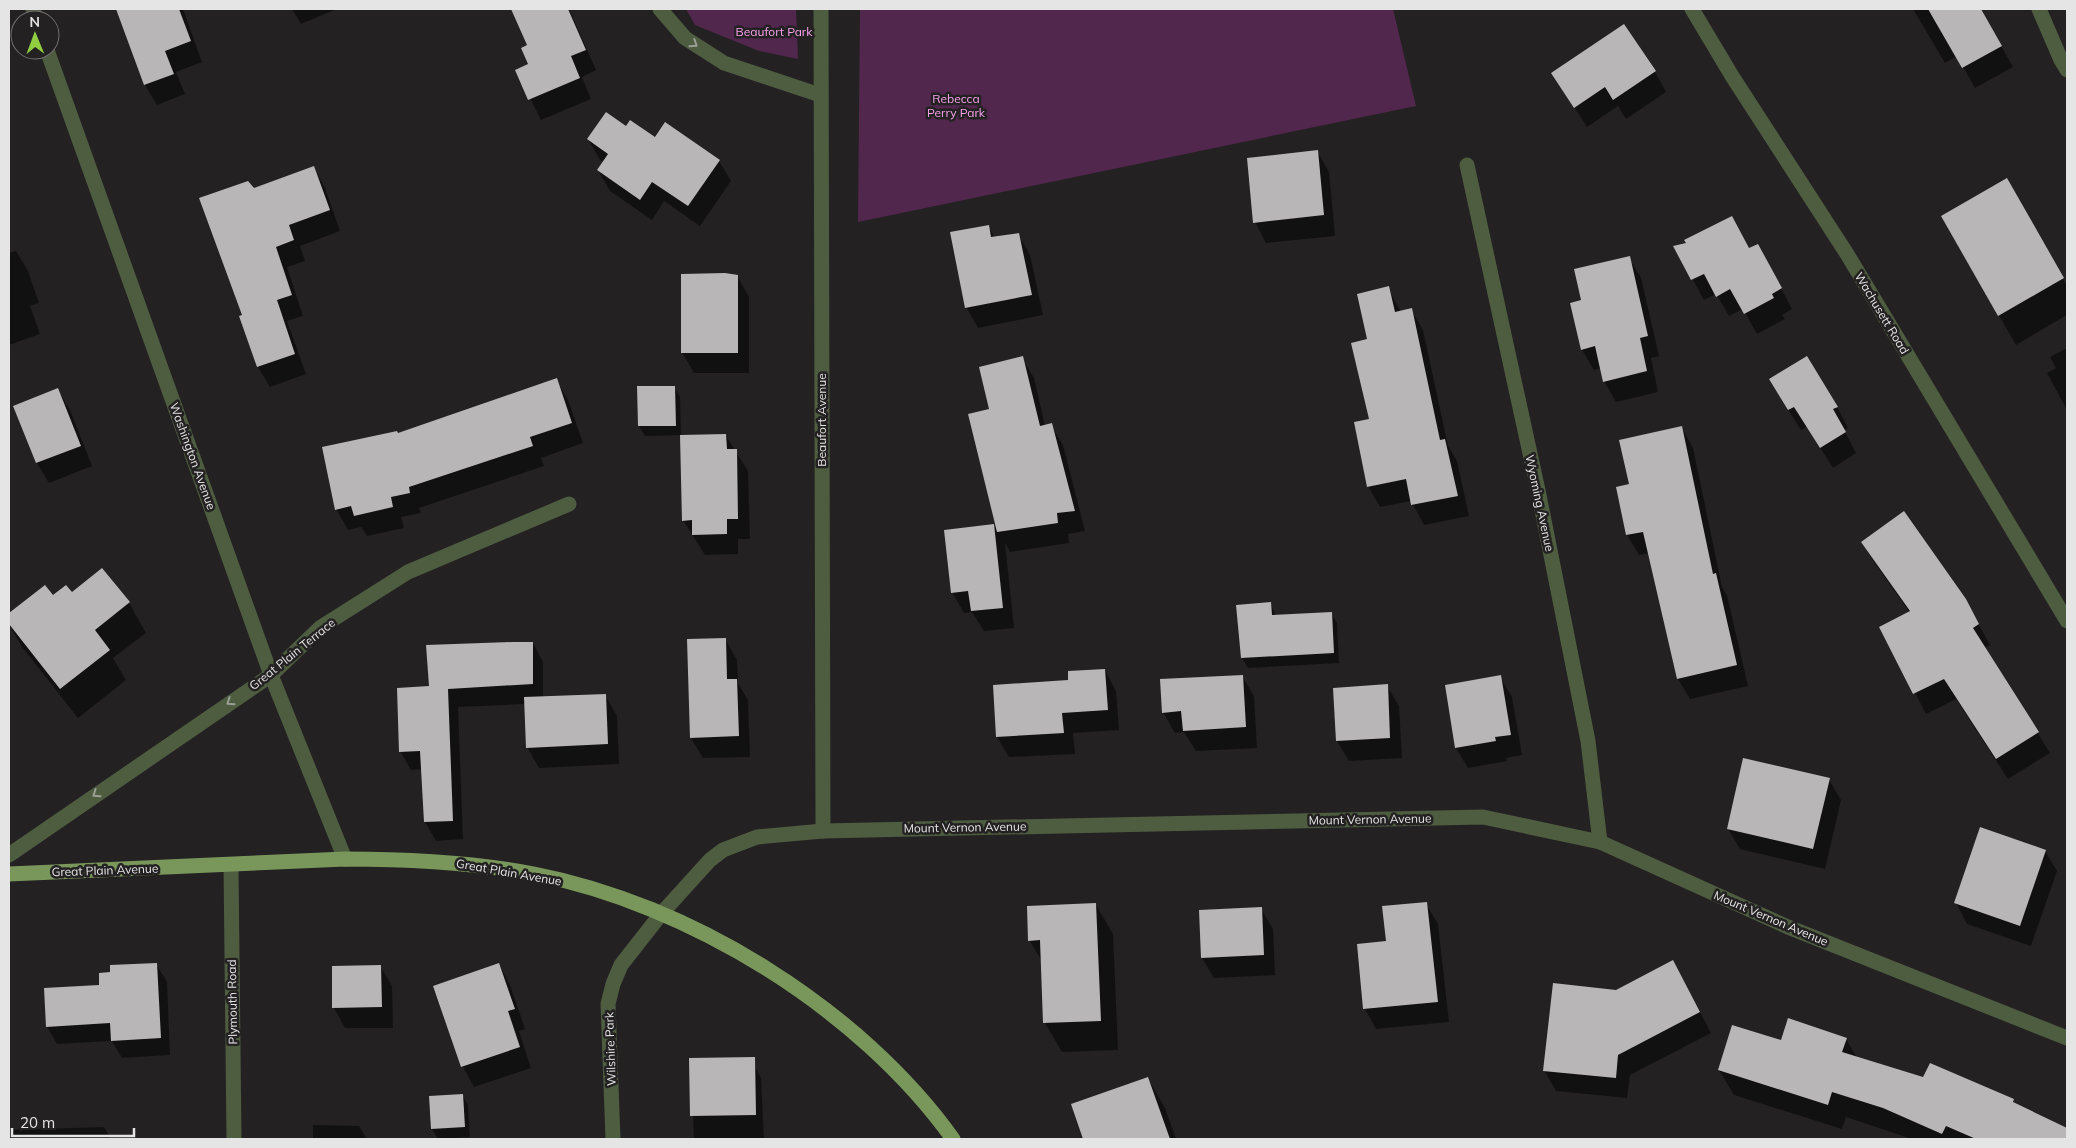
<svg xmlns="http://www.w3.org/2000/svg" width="2076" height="1148" viewBox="0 0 2076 1148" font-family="Mulish,sans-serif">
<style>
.green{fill:#52274d}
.shadow{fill:#0007}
.building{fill:#b9b6b8}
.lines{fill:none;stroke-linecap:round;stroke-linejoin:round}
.minor{stroke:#4e5c40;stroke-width:15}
.major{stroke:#79975b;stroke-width:15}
.oneway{stroke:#9aa093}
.labels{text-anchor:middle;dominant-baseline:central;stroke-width:5;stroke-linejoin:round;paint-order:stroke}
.park-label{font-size:12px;fill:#f8a2ec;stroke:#232122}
.street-label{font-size:12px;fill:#e6e5e6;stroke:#232122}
</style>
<rect width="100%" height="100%" fill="#232122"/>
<g class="green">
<polygon points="686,9 796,9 798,59 759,51 695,25"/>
<polygon points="860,9 1393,9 1416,106 858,222"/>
</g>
<g class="shadow">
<polygon points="117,9 183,9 202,62 176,72 185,94 157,105 145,85"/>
<polygon points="292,9 337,9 301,24"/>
<polygon points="518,9 569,9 596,70 582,77 591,99 541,120 516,70 530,65 529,46 513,11"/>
<polygon points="1913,9 1980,9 2013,67 1975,88 1957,56 1945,63"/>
<polygon points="1655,72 1666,92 1626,119 1618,106 1587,127 1553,74"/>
<polygon points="626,127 719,161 731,181 700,226 664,201 652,220 610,191 598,170 604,162 600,160 588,139"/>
<polygon points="1317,151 1329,172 1335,236 1266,243 1255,222"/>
<polygon points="314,168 325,188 340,231 300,246 305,261 287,267 303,316 287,321 306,374 270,387 258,367 243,315 253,189"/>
<polygon points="2006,180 2067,286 2067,315 2016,345 1942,217"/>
<polygon points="988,226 995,238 1018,234 1030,255 1043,315 978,328 966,307"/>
<polygon points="1675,247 1769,266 1792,309 1782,315 1785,319 1757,334 1743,309 1729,316 1716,294 1704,300"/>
<polygon points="16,251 28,271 39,303 30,306 40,334 9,345 9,253"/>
<polygon points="1629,258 1641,278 1659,356 1651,358 1658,392 1616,402 1604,381 1601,368 1594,370 1582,350 1583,301"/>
<polygon points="737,276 749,297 749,373 694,373 682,352"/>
<polygon points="1388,288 1401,312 1411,310 1423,330 1448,446 1457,461 1469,516 1424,525 1411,501 1380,507 1368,486 1370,420 1369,340"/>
<polygon points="2067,348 2067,410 2047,373 2056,368 2050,357"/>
<polygon points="1022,358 1034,378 1045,426 1051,425 1063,445 1085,531 1068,534 1069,543 1010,552 1005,543 1014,628 984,631 972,612 964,613 952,592 993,525 998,532 969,415 991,410"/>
<polygon points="556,380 568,400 583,443 541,458 544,466 419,508 421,513 401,517 404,528 367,536 361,527 348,530 336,509 397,434"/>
<polygon points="674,387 680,397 681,435 645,436 639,426"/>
<polygon points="58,390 70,410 92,466 49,483 37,463 14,407"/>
<polygon points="1782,400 1837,407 1848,428 1844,430 1856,453 1833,468 1807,427 1801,430"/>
<polygon points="1682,428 1693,448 1722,587 1727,595 1748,686 1690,699 1678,679 1649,553 1639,555 1627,535 1617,488 1630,485"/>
<polygon points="726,436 748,471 750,539 738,539 738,554 705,555 683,520"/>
<polygon points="1862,542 1965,600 1990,645 1985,648 2050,753 2008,779 1956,699 1926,714 1881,627 1910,613 1874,562"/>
<polygon points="44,587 53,597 72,593 129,603 146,633 113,658 126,680 78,718 22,647 9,624 9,615"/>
<polygon points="1270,603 1276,616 1331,613 1337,623 1339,663 1248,668 1242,658 1238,606"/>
<polygon points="725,639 737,660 738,683 748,700 750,757 703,758 691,738"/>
<polygon points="533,643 543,662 543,698 605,695 617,716 619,764 539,768 527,747 525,704 458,707 463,839 436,841 425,822 422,769 411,770 400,751 430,687"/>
<polygon points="1105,670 1116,691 1119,730 1073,733 1075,754 1009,757 997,737 1069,681"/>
<polygon points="1242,676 1254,696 1257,748 1196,751 1184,732 1175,733 1163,712"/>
<polygon points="1500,677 1512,697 1522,755 1506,758 1507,761 1468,768 1456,748 1446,686"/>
<polygon points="1387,686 1399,706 1402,758 1349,761 1337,741"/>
<polygon points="1829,780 1841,800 1825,869 1740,849 1728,829"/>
<polygon points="2045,851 2057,871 2031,946 1967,924 1956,903"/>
<polygon points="1426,904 1438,924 1449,1022 1376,1029 1365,1009 1358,945 1387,942"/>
<polygon points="1096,905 1113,934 1118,1050 1062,1052 1045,1023 1043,963 1029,940"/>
<polygon points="1261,909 1273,929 1275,975 1214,978 1202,958"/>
<polygon points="156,964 167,982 170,1055 122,1058 112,1041 57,1044 47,1027 101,986"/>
<polygon points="499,965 510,985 525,1029 519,1031 531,1068 474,1087 463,1067 435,986"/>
<polygon points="380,966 392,986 393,1028 345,1028 334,1008 333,967"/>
<polygon points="1684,982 1711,1033 1630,1075 1627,1098 1556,1091 1544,1070 1616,991"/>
<polygon points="1846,1039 1857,1058 1924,1079 2013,1100 2015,1105 2067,1129 2067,1139 1912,1139 1846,1117 1842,1129 1734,1095 1719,1070 1781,1042"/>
<polygon points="750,1058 761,1078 764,1139 694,1139 691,1059"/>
<polygon points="1148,1079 1165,1108 1176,1139 1084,1139 1072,1105"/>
<polygon points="462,1095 468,1105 470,1137 438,1139 432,1129"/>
<polygon points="313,1125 359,1126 367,1139 313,1139"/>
<polygon points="104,1127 111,1139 9,1139 9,1130"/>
</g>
<g class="building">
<polygon points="116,9 179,9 191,41 165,51 174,74 144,85"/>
<polygon points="511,9 568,9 586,50 571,56 580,78 528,100 515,70 528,64 521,48 527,45"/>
<polygon points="1928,9 1981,9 2002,46 1962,68"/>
<polygon points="1624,24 1656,71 1613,100 1605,87 1574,108 1551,73"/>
<polygon points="606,112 626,126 630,120 655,137 665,122 720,160 688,206 652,182 640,200 597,170 608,154 587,139"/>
<polygon points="1318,150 1324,215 1253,223 1247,158"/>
<polygon points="314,166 330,210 289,225 294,240 276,247 292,295 277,300 295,354 257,367 239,316 242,315 199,198 248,181 254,188"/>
<polygon points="2007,178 2064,278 1998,316 1941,216"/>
<polygon points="1732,216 1749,248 1758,244 1782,288 1772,294 1774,298 1744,314 1730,289 1716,297 1704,274 1691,280 1673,246 1686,243 1684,240"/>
<polygon points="989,225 991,237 1019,233 1032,295 965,308 950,232"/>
<polygon points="1630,256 1648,336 1640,338 1647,371 1603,382 1595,346 1581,350 1570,303 1581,300 1574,269"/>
<polygon points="725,273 738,275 738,353 681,353 681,274"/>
<polygon points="1389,286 1395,312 1412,308 1440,440 1445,439 1458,496 1411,505 1406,479 1367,487 1354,422 1369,419 1351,343 1367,339 1357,294"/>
<polygon points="1023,356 1040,426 1052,423 1075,511 1057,513 1058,523 997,532 968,414 989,409 979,367"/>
<polygon points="1807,356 1838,407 1833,409 1846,432 1820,448 1794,407 1788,410 1769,379"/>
<polygon points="557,378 572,423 530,437 533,446 409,487 410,493 391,497 393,507 354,516 351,506 335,510 322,447 397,431 398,433"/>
<polygon points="637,386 675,386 676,426 638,426"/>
<polygon points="58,388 81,446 36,463 13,406"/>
<polygon points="1682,426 1713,574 1716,573 1737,665 1677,679 1643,532 1626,535 1616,487 1629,484 1619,440"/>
<polygon points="726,434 727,449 737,449 738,519 727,519 727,534 692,535 692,520 682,521 680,435"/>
<polygon points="1904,511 1966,599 1979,624 1973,628 2039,732 1996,759 1944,679 1913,694 1879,627 1910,611 1861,542"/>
<polygon points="994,524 1003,608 971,611 968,591 951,593 944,530"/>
<polygon points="102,568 130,602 95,630 110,650 60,689 9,624 9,613 45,585 53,595 66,585 72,592"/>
<polygon points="1271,602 1272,615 1332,612 1334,653 1241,658 1236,605"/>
<polygon points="726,638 727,679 737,679 739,736 690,738 687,639"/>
<polygon points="513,642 533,642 533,684 448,689 453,821 424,822 420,751 399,752 397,688 429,686 426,645"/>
<polygon points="1105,669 1108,710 1062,713 1064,733 996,737 993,685 1068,680 1068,671"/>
<polygon points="1243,675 1246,727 1183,731 1181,711 1162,713 1160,679"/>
<polygon points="1501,675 1511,735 1495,737 1496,741 1455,748 1445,685"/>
<polygon points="1388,684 1390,738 1336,741 1333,688"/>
<polygon points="606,694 608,744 526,748 524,697"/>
<polygon points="1743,758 1830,778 1813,849 1727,829"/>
<polygon points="1980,827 2046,850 2020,926 1954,903"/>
<polygon points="1427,902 1438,1002 1363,1009 1357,944 1386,941 1382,906"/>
<polygon points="1096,903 1101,1021 1043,1023 1040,940 1028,941 1027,906"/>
<polygon points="1262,907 1264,955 1201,958 1199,910"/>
<polygon points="1673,960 1700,1012 1618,1055 1616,1078 1543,1071 1553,983 1616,990"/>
<polygon points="157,963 161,1038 111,1041 110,1023 46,1027 44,988 99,985 99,973 110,972 110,965"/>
<polygon points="499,963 515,1009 508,1011 520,1047 461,1067 433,986"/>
<polygon points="381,965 382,1007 332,1008 332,966"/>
<polygon points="1788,1018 1847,1038 1842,1052 1923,1077 1930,1063 2014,1099 2013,1102 2067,1128 2067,1139 1976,1139 1946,1126 1942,1134 1883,1108 1832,1092 1828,1105 1718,1070 1732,1025 1781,1040"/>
<polygon points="755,1057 756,1115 690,1116 689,1058"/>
<polygon points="1148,1077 1170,1139 1083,1139 1071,1104"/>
<polygon points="463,1094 465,1127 431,1129 429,1096"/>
</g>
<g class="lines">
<g class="minor">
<polyline points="33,9 37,20"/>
<polyline points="660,9 685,38 724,63 820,95"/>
<polyline points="821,9 823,831"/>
<polyline points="1692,9 1732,76 1847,254 2067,621"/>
<polyline points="2039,9 2061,60 2067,70"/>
<polyline points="47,50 271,675 345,859"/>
<polyline points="1467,165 1538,490 1588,741 1600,842"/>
<polyline points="9,855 271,675 321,627 408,572 569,504"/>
<polyline points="231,865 234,1139"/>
<polyline points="613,1139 608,1004 613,984 621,965 661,914 710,860 723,850 757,837 823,831 1483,817 1600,842 1788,927 2067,1038"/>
</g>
<path class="major" d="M9 874 345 859C409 859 471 862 534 874 690 904 860 1009 953 1139"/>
</g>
<defs><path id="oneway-chevron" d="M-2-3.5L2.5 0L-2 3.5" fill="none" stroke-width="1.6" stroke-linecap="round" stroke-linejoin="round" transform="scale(1.25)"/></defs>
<g class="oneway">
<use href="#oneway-chevron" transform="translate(694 44) rotate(33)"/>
<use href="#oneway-chevron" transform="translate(230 702) rotate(146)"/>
<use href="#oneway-chevron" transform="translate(96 794) rotate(146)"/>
</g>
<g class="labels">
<g class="park-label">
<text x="774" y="31">Beaufort Park</text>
<text x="956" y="98">Rebecca<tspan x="956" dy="14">Perry Park</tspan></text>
</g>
<g class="street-label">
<text transform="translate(1882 313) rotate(59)">Wachusett Road</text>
<text transform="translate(821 420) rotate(-90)">Beaufort Avenue</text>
<text transform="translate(193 456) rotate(70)">Washington Avenue</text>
<text transform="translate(1540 503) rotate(78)">Wyoming Avenue</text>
<text transform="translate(292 654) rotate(-39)">Great Plain Terrace</text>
<text transform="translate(1370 819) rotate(-1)">Mount Vernon Avenue</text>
<text transform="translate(965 827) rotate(-1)">Mount Vernon Avenue</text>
<text transform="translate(105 870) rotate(-2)">Great Plain Avenue</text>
<text transform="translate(509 872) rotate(10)">Great Plain Avenue</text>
<text transform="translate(1771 918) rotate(23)">Mount Vernon Avenue</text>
<text transform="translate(232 1002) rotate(-91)">Plymouth Road</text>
<text transform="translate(610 1049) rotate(-92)">Wilshire Park</text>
</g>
</g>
<rect width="2076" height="1148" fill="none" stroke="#e6e5e6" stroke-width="20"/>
<g transform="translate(35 35) rotate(359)"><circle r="24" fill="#232122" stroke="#716f70"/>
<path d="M0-4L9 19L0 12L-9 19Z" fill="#90cd41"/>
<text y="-8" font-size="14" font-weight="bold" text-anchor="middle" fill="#e6e5e6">N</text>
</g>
<path d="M12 1128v8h122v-8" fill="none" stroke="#e6e5e6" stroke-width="2.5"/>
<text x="20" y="1128" font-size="15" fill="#e6e5e6" stroke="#232122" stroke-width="4" paint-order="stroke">20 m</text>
</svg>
